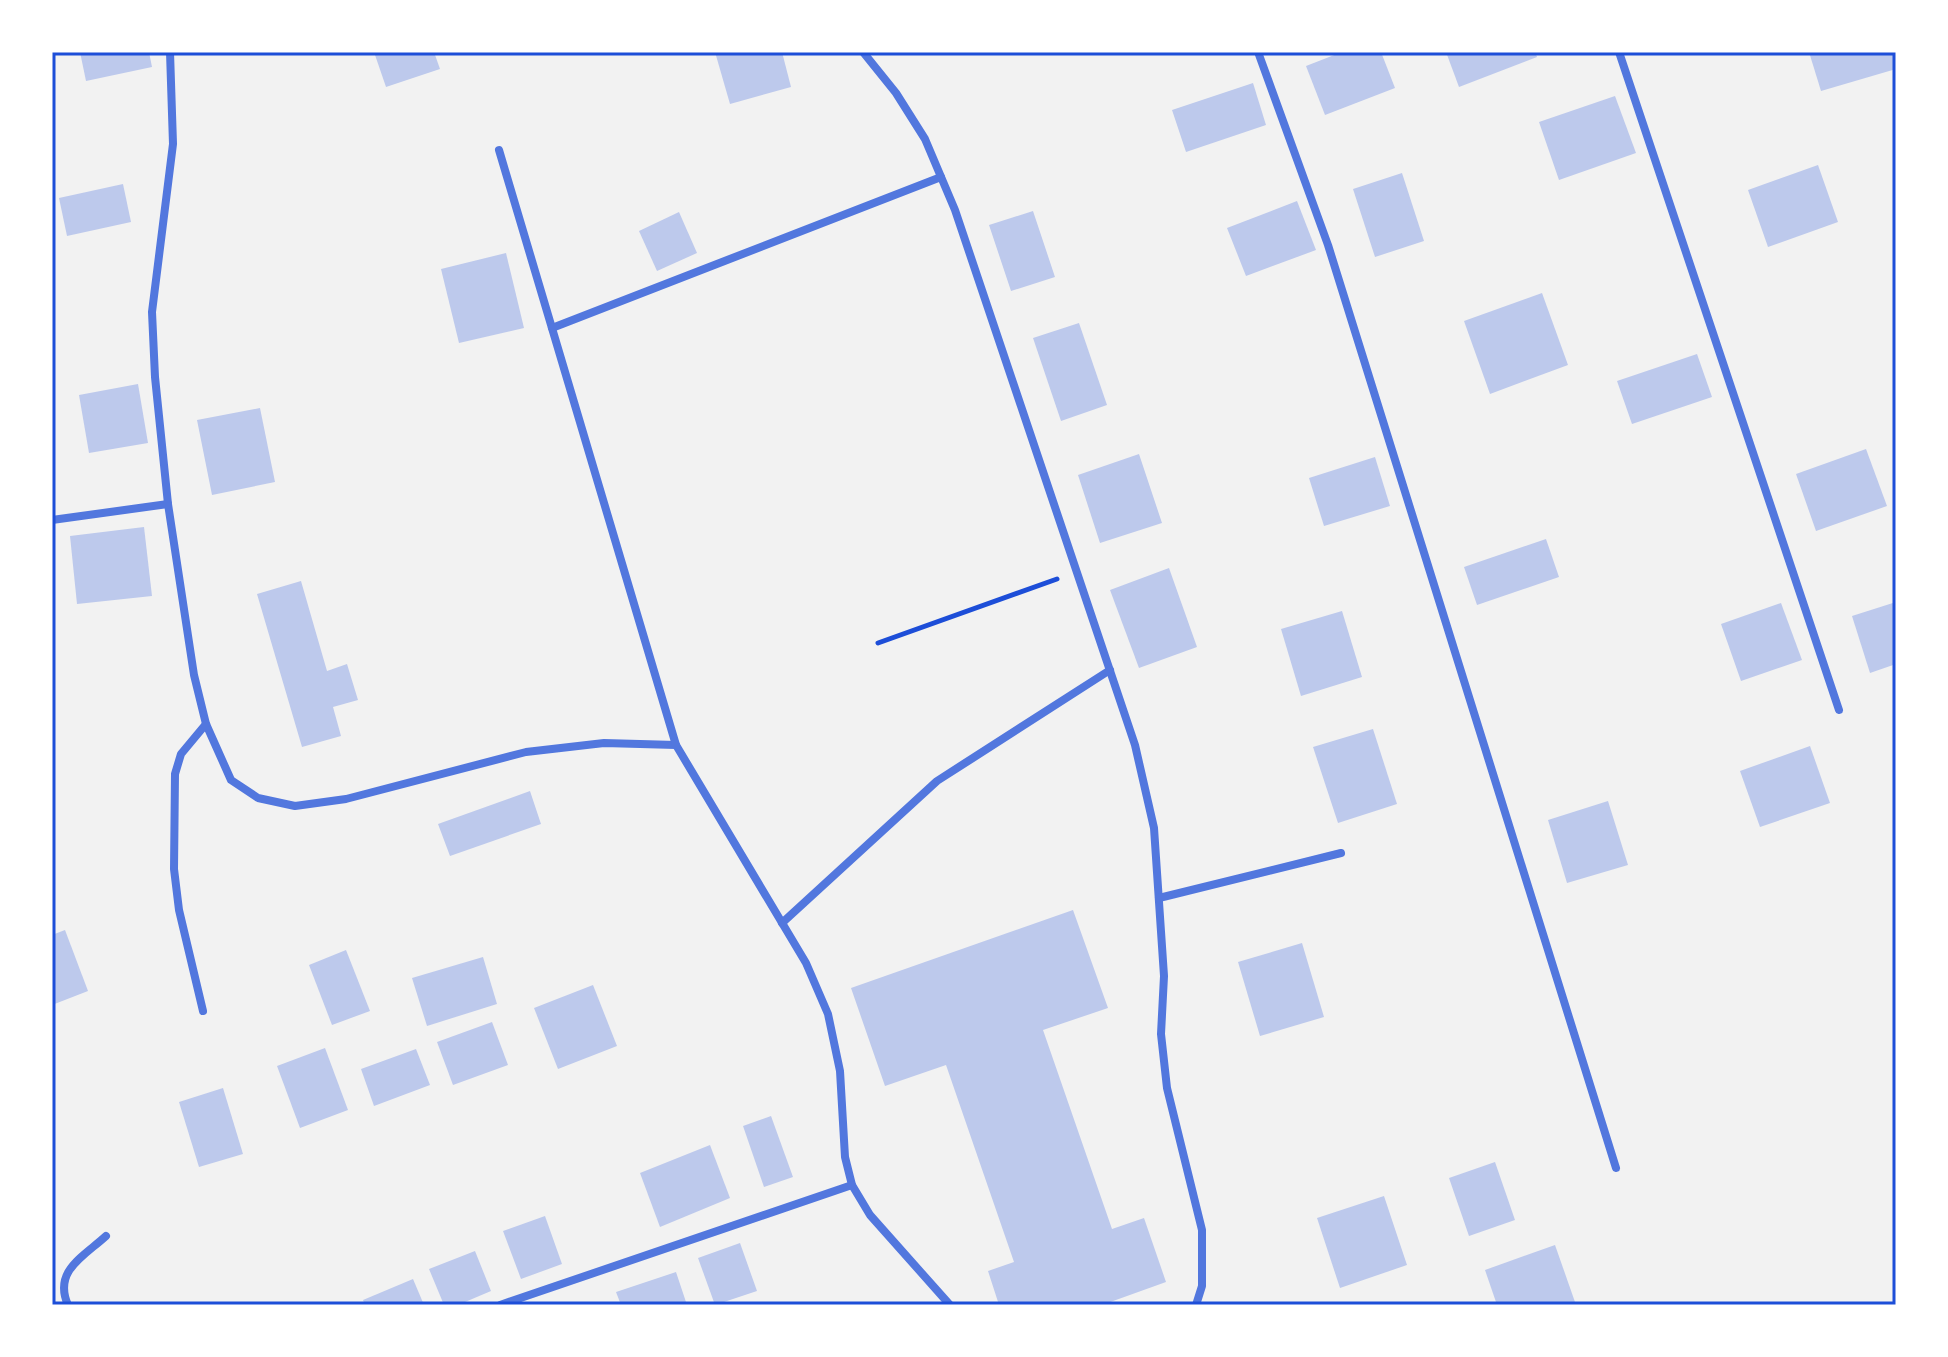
<svg xmlns="http://www.w3.org/2000/svg" width="1948" height="1357" viewBox="0 0 1948 1357" font-family="'Asap Condensed',sans-serif">
<style>
.building{fill:#bdc9ec}
.lines{fill:none;stroke-linecap:round;stroke-linejoin:round}
.path{stroke:#1d4ed8;stroke-width:5}
.minor{stroke:#5277de;stroke-width:8}
.neatline{fill:none;stroke:#1d4ed8;stroke-width:3}
</style>
<rect width="100%" height="100%" fill="#f2f2f2"/>
<g class="building">
<polygon points="80,52 149,52 152,67 86,81"/>
<polygon points="374,52 434,52 440,69 386,87"/>
<polygon points="715,52 782,52 791,87 730,104"/>
<polygon points="1342,52 1381,52 1395,88 1325,115 1306,66"/>
<polygon points="1446,52 1535,52 1537,57 1459,87"/>
<polygon points="1809,52 1896,52 1896,69 1821,91"/>
<polygon points="1253,83 1266,125 1186,152 1172,110"/>
<polygon points="1615,96 1636,153 1559,180 1539,122"/>
<polygon points="1818,165 1838,222 1768,247 1748,190"/>
<polygon points="1402,173 1424,241 1375,257 1353,189"/>
<polygon points="123,184 131,222 67,236 59,198"/>
<polygon points="1297,201 1316,250 1246,276 1227,228"/>
<polygon points="1033,211 1055,277 1011,291 989,225"/>
<polygon points="679,212 697,253 657,271 639,231"/>
<polygon points="506,253 524,328 459,343 441,269"/>
<polygon points="1542,293 1568,365 1490,394 1464,321"/>
<polygon points="1079,323 1107,405 1061,421 1033,338"/>
<polygon points="1697,354 1712,397 1632,424 1617,381"/>
<polygon points="138,384 148,443 89,453 79,395"/>
<polygon points="260,408 275,482 212,495 197,420"/>
<polygon points="1866,449 1887,506 1816,531 1796,474"/>
<polygon points="1139,454 1162,523 1100,543 1078,475"/>
<polygon points="1375,457 1390,506 1324,526 1309,478"/>
<polygon points="144,527 152,596 77,604 70,536"/>
<polygon points="1546,539 1559,577 1477,605 1464,567"/>
<polygon points="1169,568 1197,647 1139,668 1110,590"/>
<polygon points="301,581 327,671 347,664 358,700 333,707 341,736 302,747 257,594"/>
<polygon points="1896,602 1896,664 1870,673 1852,616"/>
<polygon points="1781,603 1802,660 1741,681 1721,624"/>
<polygon points="1342,611 1362,677 1301,696 1281,629"/>
<polygon points="1373,729 1397,804 1338,823 1313,747"/>
<polygon points="1810,746 1830,803 1760,827 1740,771"/>
<polygon points="530,791 541,824 450,856 438,824"/>
<polygon points="1608,801 1628,865 1567,883 1548,820"/>
<polygon points="1073,910 1108,1008 1043,1030 1112,1229 1144,1218 1166,1282 1102,1305 999,1305 988,1271 1014,1262 946,1065 885,1086 851,988"/>
<polygon points="65,930 88,991 52,1005 52,935"/>
<polygon points="1302,943 1324,1017 1260,1036 1238,962"/>
<polygon points="346,950 370,1011 332,1025 309,965"/>
<polygon points="483,957 497,1004 427,1026 412,978"/>
<polygon points="593,985 617,1046 558,1069 534,1008"/>
<polygon points="492,1022 508,1065 453,1085 437,1042"/>
<polygon points="325,1048 348,1110 300,1128 277,1066"/>
<polygon points="416,1049 430,1085 374,1106 361,1069"/>
<polygon points="223,1088 243,1154 199,1167 179,1102"/>
<polygon points="771,1116 793,1177 764,1187 743,1126"/>
<polygon points="710,1145 730,1198 660,1227 640,1173"/>
<polygon points="1495,1162 1515,1220 1469,1236 1449,1178"/>
<polygon points="1384,1196 1407,1265 1340,1288 1317,1218"/>
<polygon points="545,1216 562,1264 521,1279 503,1231"/>
<polygon points="740,1243 757,1291 715,1305 698,1258"/>
<polygon points="1555,1245 1575,1302 1565,1305 1497,1305 1485,1270"/>
<polygon points="475,1251 491,1291 458,1305 444,1305 429,1269"/>
<polygon points="676,1272 686,1302 678,1305 621,1305 616,1292"/>
<polygon points="413,1279 424,1305 365,1305 363,1300"/>
</g>
<g class="lines">
<polyline class="path" points="878,643 1057,579"/>
<g class="minor">
<polyline points="170,52 173,144 152,312 155,377 168,504 194,675 206,724 231,780 258,798 295,806 346,799 526,752 604,743 676,745 806,963 828,1014 840,1071 845,1157 852,1185 870,1215 950,1305"/>
<polyline points="863,52 896,93 925,139 955,210 1135,745 1154,828 1164,976 1161,1034 1167,1088 1202,1230 1202,1286 1196,1305"/>
<polyline points="1258,52 1328,245 1616,1168"/>
<polyline points="1619,52 1839,710"/>
<polyline points="499,150 676,745"/>
<polyline points="552,328 941,177"/>
<polyline points="52,520 168,504"/>
<polyline points="1159,898 1341,853"/>
<polyline points="782,923 937,781 1110,670"/>
<polyline points="203,1011 179,910 174,869 175,774 181,754 206,724"/>
<path d="M68 1305C53 1271 83 1257 106 1236"/>
<polyline points="500,1305 852,1185"/>
</g>
</g>
<rect width="1948" height="1357" fill="none" stroke="#ffffff" stroke-width="108"/>
<rect x="54" y="54" width="1840" height="1249" class="neatline"/>
</svg>
